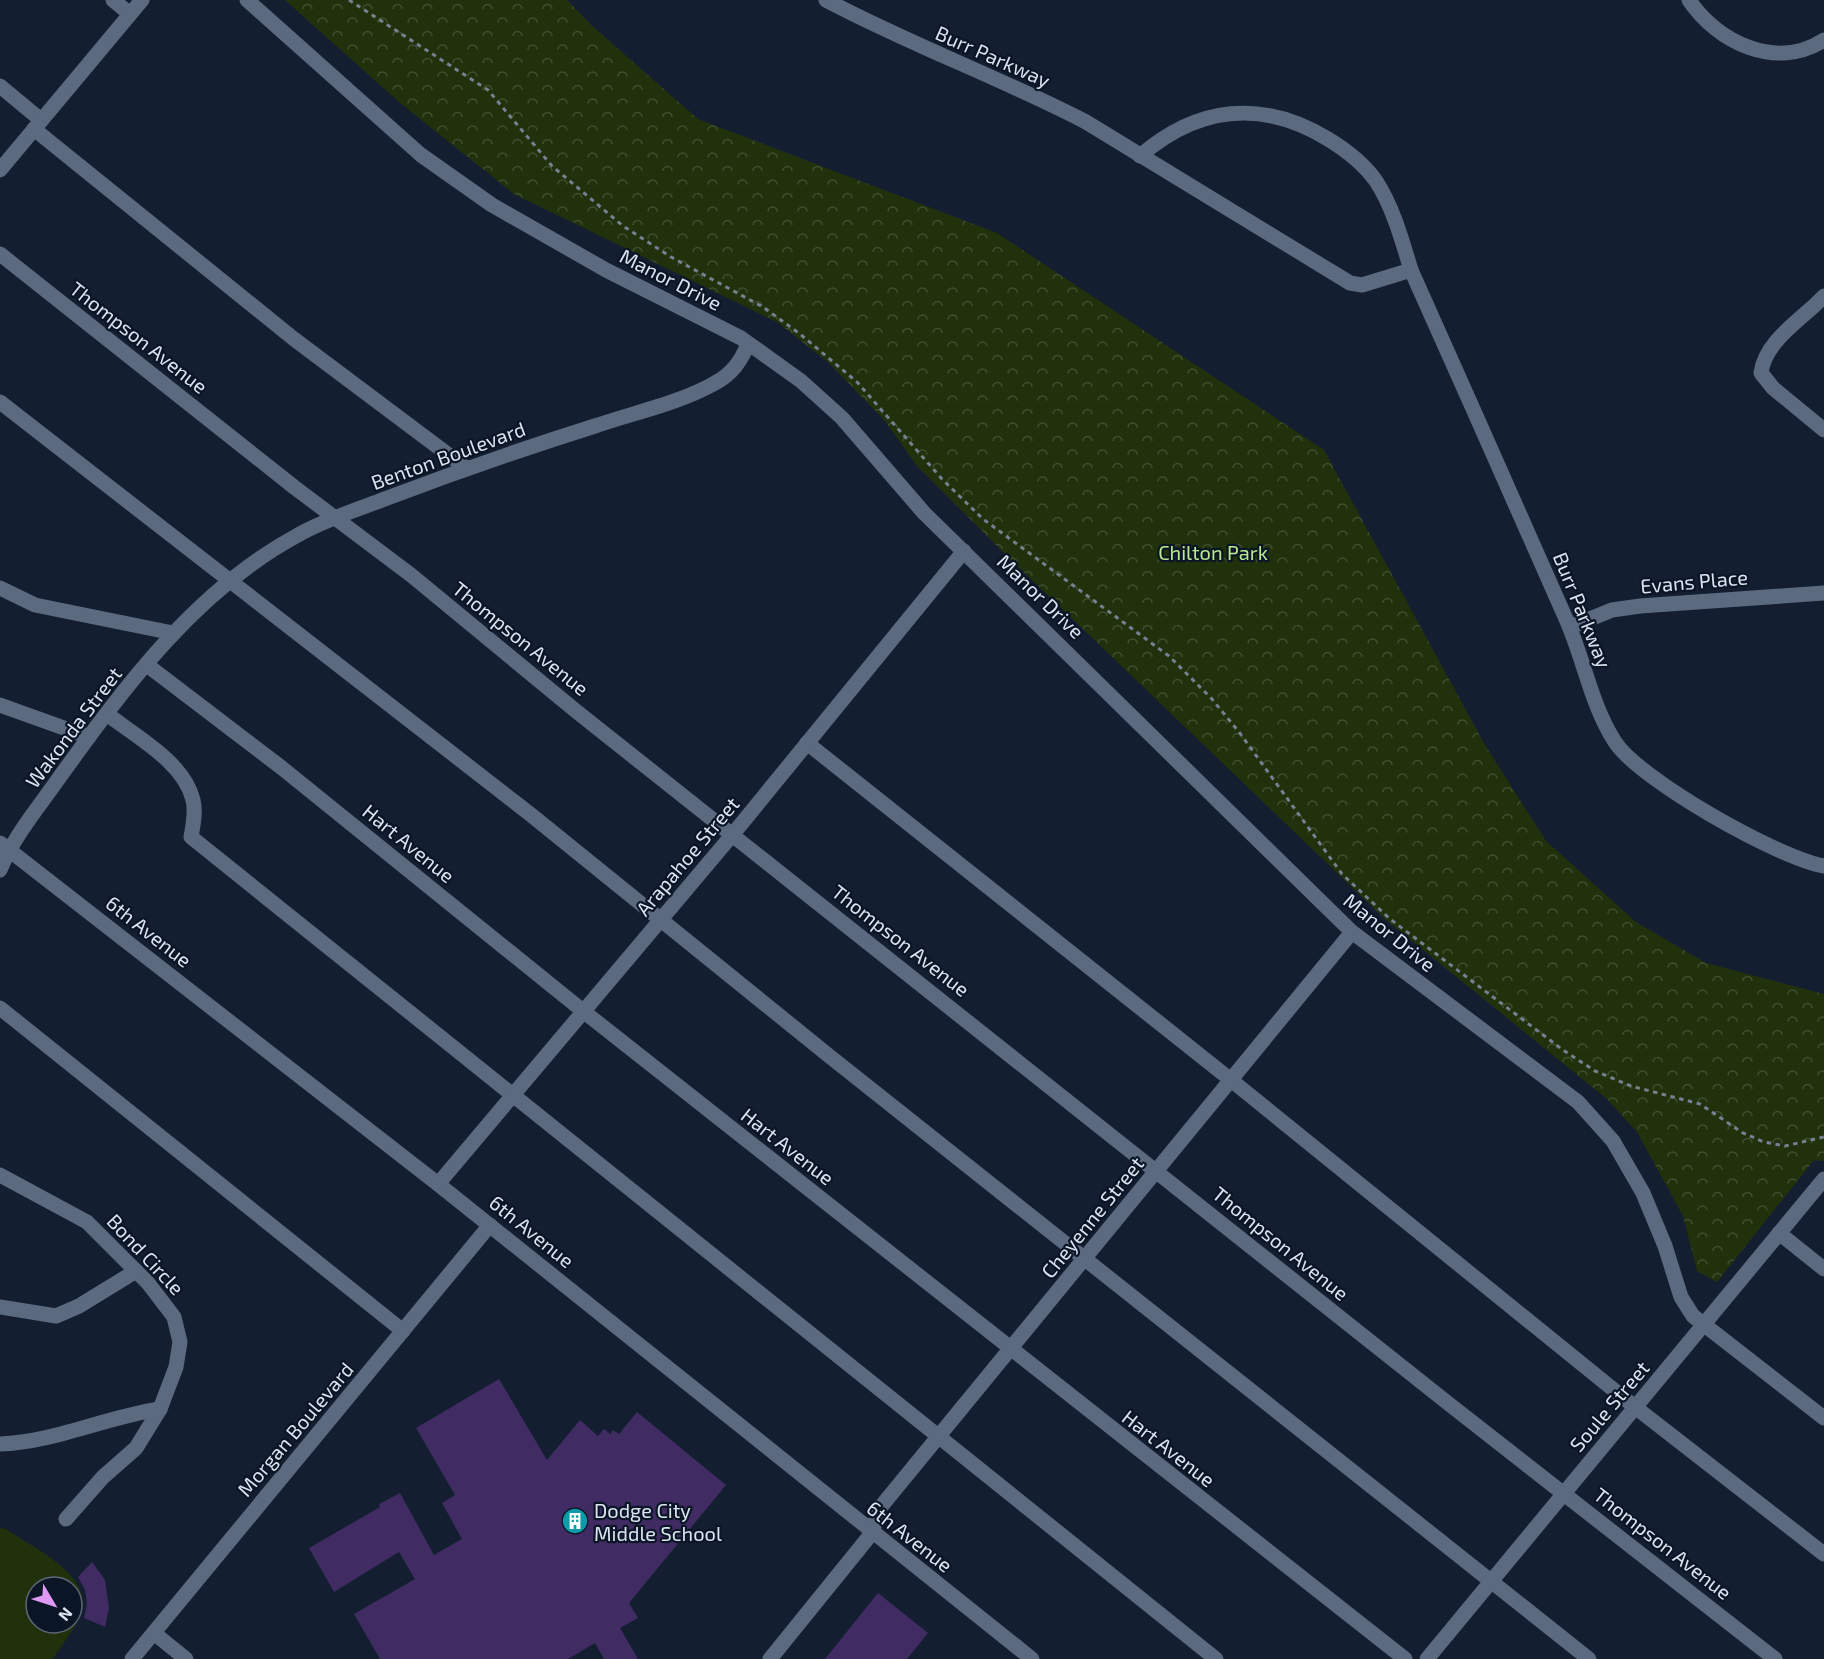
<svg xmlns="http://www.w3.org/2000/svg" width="1824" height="1659" viewBox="0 0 1824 1659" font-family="'Exo 2',sans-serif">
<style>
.park{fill:url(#park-crowns)}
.pitch{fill:#20310c;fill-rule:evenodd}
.building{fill:#412b63}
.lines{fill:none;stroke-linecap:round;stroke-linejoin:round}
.path{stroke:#778091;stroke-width:3;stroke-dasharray:4.5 4.5;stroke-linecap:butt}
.minor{stroke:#5c6a80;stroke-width:15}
.labels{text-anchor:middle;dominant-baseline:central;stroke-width:4.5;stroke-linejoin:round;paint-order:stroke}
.street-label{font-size:20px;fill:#dce3f1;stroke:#0a1526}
.park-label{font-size:20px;fill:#bae88f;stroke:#0a1526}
.poi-label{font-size:20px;fill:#dce3f1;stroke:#0a1526;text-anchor:start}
</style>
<defs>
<pattern id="park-crowns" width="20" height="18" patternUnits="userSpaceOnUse" patternTransform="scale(1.5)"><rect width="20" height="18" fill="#20310c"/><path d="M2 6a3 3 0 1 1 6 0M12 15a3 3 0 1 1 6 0" fill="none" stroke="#404f30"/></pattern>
</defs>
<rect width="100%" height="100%" fill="#131e31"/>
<polygon class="park" points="285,0 567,0 591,25 698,119 997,233 1324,450 1485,745 1546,841 1636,922 1706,963 1824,994 1824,1161 1814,1160 1717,1282 1697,1271 1683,1216 1637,1132 1607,1099 1385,919 1010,559 917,466 885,421 829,363 777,322 514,194 400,103"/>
<path class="pitch" d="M0 1528 6 1529C33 1548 97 1576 80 1616 74 1631 61 1645 53 1659H0ZM36 1587H72V1623H36Z"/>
<g class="building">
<polygon points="499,1379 547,1460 580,1420 598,1436 604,1429 610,1434 613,1430 619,1434 637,1412 726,1485 629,1603 638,1618 620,1628 638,1659 604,1659 595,1643 568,1659 380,1659 354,1614 415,1579 399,1552 334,1592 309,1548 380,1507 379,1504 400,1493 434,1555 462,1539 442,1503 455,1495 416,1428"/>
<polygon points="92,1562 105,1580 109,1608 105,1627 84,1618 87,1603 85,1590 78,1577"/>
<polygon points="878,1593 928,1633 907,1659 825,1659"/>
</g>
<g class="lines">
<polyline class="path" points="349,0 488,90 552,166 623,226 671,257 763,307 800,334 857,382 942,479 983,519 1169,656 1211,698 1239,732 1342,874 1390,919 1563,1050 1595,1071 1631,1086 1700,1104 1743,1133 1764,1142 1785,1146 1824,1137"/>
<g class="minor">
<polyline points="113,0 130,14"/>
<polyline points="247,0 421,155 492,205 606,270 741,338 801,381 842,418 924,513 1352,932 1578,1102 1613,1141 1643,1193 1665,1246 1681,1297 1693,1316 1824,1418"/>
<path d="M826 0C911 45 1001 78 1086 122L1350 283 1362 285 1411 270"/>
<path d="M1689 0C1717 42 1776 71 1824 40"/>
<polyline points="0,86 41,120"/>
<polyline points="34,129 294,339 466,468"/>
<path d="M1140 156C1198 106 1262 99 1328 139 1346 150 1364 164 1376 181 1393 207 1402 240 1411 270 1463 386 1515 503 1566 619 1584 659 1591 705 1615 742 1640 780 1778 858 1824 866"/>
<polyline points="0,170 142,0"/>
<polyline points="0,254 294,487 411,575 576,711 1449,1404 1775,1659"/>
<path d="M1824 296C1803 319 1765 340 1761 373L1773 388 1824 430"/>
<polyline points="0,402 530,814 828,1055 1589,1659"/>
<polyline points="0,588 35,605 173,633"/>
<polyline points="1570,627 1612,610 1640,606 1824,593"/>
<polyline points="147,665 282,768 583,1011 1405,1659"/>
<polyline points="0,705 89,737"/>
<path d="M107 714C135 736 184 762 193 800 196 812 193 825 191 837L1216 1659"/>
<polyline points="807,743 1231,1080 1635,1407 1824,1554"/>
<polyline points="0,843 438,1184 1032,1659"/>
<path d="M0 870C14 836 38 808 59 778 126 685 196 590 298 535 324 520 354 511 382 500 453 473 525 448 598 425 636 412 680 403 715 383 732 374 741 361 748 344"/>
<polyline points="0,1008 403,1331"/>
<polyline points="0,1175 87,1222 148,1283 174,1317 180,1342 176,1367 160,1409 136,1448 103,1477 66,1519"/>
<polyline points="438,1184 733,834 964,551"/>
<polyline points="1779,1233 1824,1269"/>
<polyline points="0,1307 56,1316 79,1306 136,1271"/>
<path d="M0 1444C54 1442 106 1417 160 1409"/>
<polyline points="154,1633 186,1659"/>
<polyline points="132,1659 490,1225"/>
<polyline points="770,1659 872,1533 879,1509 1352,932"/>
<polyline points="1427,1659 1824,1179"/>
</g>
</g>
<defs>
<g id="building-disc" transform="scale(1.35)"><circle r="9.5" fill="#0f9aa8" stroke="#0a1526"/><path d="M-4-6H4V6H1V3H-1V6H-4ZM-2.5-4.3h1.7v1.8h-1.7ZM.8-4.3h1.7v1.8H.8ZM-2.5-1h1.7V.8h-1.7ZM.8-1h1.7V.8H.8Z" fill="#fff"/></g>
</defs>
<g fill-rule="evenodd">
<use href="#building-disc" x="575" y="1521"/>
</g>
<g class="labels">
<g class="street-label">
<text transform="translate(993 56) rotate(24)">Burr Parkway</text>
<text transform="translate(671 279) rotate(27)">Manor Drive</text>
<text transform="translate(139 337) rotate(38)">Thompson Avenue</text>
<text transform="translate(448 455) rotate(-20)">Benton Boulevard</text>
<text transform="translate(1694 581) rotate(-5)">Evans Place</text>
<text transform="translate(1041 596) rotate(44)">Manor Drive</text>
<text transform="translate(1583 610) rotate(68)">Burr Parkway</text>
<text transform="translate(521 638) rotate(39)">Thompson Avenue</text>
<text transform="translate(73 727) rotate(-53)">Wakonda Street</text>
<text transform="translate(409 843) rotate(39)">Hart Avenue</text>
<text transform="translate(687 856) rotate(-50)">Arapahoe Street</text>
<text transform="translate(149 931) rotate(38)">6th Avenue</text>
<text transform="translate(1390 932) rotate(39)">Manor Drive</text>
<text transform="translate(901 940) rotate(38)">Thompson Avenue</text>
<text transform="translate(788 1146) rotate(38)">Hart Avenue</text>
<text transform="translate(1092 1217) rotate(-51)">Cheyenne Street</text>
<text transform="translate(532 1231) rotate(39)">6th Avenue</text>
<text transform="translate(1281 1243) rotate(39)">Thompson Avenue</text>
<text transform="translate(146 1254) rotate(47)">Bond Circle</text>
<text transform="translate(1609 1406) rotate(-50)">Soule Street</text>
<text transform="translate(295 1429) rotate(-50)">Morgan Boulevard</text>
<text transform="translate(1169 1448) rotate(38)">Hart Avenue</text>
<text transform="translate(910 1536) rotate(38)">6th Avenue</text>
<text transform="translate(1663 1543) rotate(38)">Thompson Avenue</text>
</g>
<g class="park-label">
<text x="1213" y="552">Chilton Park</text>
</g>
<g class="poi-label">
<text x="594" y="1510">Dodge City<tspan x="594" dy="23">Middle School</tspan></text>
</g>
</g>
<g transform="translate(54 1605) rotate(129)"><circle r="28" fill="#0a1526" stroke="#5e6777" stroke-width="1.5"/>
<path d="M0-4.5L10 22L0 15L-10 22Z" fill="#dd99f4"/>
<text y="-9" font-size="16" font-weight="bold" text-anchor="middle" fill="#dce3f1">N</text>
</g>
</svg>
